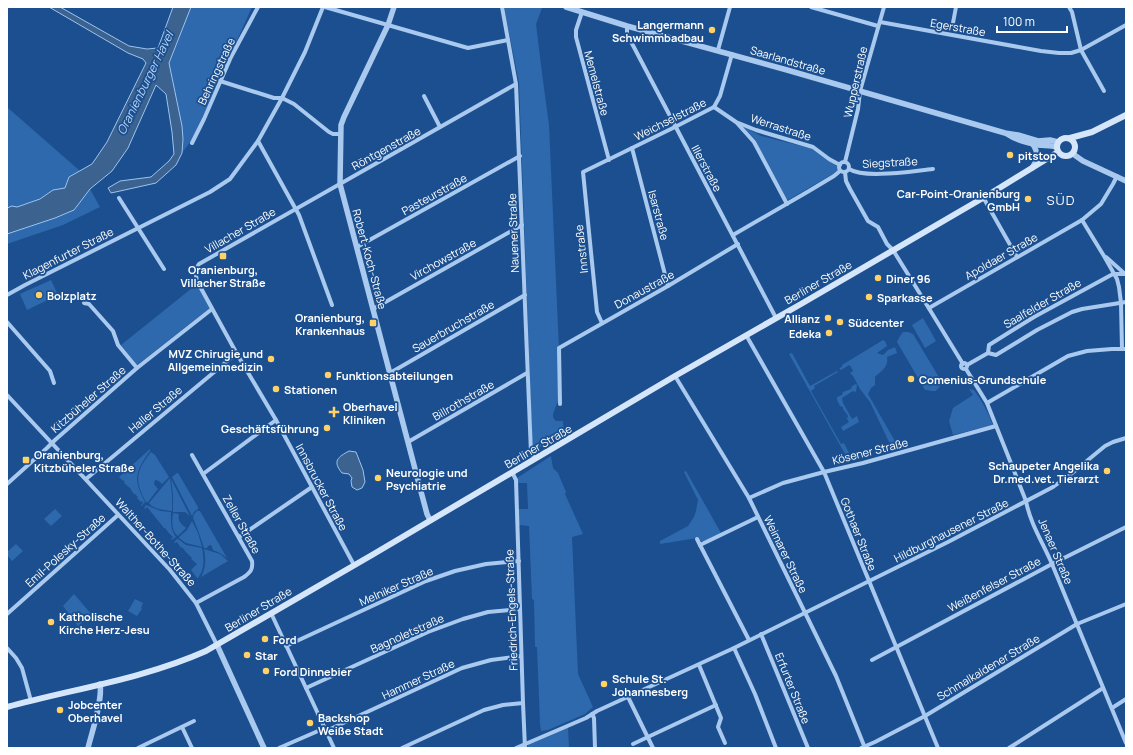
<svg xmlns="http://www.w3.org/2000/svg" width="1133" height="755" viewBox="0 0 1133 755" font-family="Manrope,sans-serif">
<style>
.green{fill:#2e69ad}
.water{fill:#3c6290;stroke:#9cc4f0}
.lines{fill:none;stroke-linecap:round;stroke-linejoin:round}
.minor{stroke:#a9c9ee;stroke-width:4}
.tertiary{stroke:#a9c9ee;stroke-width:5.5}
.secondary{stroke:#d6e6fa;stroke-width:6}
.poi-dot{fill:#ffd166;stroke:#1b4f8f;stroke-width:1.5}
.labels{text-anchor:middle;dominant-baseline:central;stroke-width:3.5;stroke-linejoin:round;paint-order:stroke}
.poi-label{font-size:11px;font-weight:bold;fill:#fff;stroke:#1b4f8f;text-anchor:start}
.street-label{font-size:11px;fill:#fff;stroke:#1b4f8f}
.water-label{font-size:12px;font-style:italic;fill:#b5d3f5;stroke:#1b4f8f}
.quarter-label{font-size:13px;letter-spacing:1px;fill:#fff;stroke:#1b4f8f}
</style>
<rect width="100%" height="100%" fill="#1b4f8f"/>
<g class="green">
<polygon points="191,7 252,7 193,138 182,153 183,139 182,126 169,63"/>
<path d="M504 7H539L542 8 536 24 542 73 549 125 561 394C560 396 553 413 553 415 553 418 554 419 556 421H563L564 434 537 449 533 447 532 439 519 83Z"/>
<polygon points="7,107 80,171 69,177 65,188 53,190 40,199 17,207 12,206 7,208"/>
<polygon points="743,126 761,136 814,149 838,167 838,171 788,200 785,197 762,155 756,141"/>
<polygon points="90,189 100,207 63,225 7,244 7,234 55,218 74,210"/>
<polygon points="51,280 58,295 27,310 20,294"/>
<polygon points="197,284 210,308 137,365 121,345"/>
<polygon points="923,318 936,341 925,348 912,325"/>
<polygon points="903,332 908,332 913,334 940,379 941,385 936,391 931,391 927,390 925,390 897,342 900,336"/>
<path d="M883 340 885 341 887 346 877 353 883 355 888 350 895 347 897 353 887 357C889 367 881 371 875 377V385L871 388 868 394 896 443 892 446 888 440 870 402 860 389 853 376 850 373 853 371 851 367 849 365 841 370 839 368 842 367V365Z"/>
<polygon points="792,353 810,386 837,371 838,372 814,386 815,388 811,391 841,444 844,443 849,453 845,454 789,354"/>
<polygon points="856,384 857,385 856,391 855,392 853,391 842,398 843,403 852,419 857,416 859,422 843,431 841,427 849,422 847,419 848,416 843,409 843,407 840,406 837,400 837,397 842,395 843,392 851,389 852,386"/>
<path d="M969 389 974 390C982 401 988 412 993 425L953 435 949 421 953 408 973 395Z"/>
<path d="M150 449V451C135 472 133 479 145 502L142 506 141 505 143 503 142 501 141 502 137 498 138 497 135 494H134L131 490V489L124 483 125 482 123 480V481L119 477Z"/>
<path d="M151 452 155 455 169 477 162 484 159 481 155 480 154 484 158 489 148 502H146C134 480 136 471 151 452Z"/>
<polygon points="551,456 553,468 558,473 566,492 565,494 583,534 572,537 578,674 593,707 585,714 548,730 541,731 540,724 537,647 535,647 534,600 532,599 529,526 519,525 518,509 528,509 527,483 518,483 517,478"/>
<polygon points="686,471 721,533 704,541 701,541 697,538 660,544 660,541 688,526 694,517 696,511 698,500 684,472"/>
<polygon points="177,473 178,473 198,507 198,509 194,512 192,516 172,477"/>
<path d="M170 478 172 495V511C164 510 153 509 149 503Z"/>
<polygon points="171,479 190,516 185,512 173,512 173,495"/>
<path d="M146 505 161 511 171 512C171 522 170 529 176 537L172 540 171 539 173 537 168 532 165 528H164L147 507 145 509 144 508Z"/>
<polygon points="55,509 62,516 51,526 44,519"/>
<polygon points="197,511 200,511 227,558 220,553 213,550 212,547 211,545 208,546 207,548 204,548 199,533 193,518 194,514"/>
<path d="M173 513 179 514C177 520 181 524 186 528L178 536C171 531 172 521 173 513Z"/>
<polygon points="192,521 198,533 202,547 186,543 179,538 179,537 187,530"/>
<path d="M177 539H178L186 545 202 548C204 558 205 569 198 578H197L191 570 197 564 191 559 192 558 185 551 182 547 181 548 177 542 175 543 174 542Z"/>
<polygon points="16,544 23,551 12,561 7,555 7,552"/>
<path d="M204 549 220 554 228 561 201 577C206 568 206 559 204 549Z"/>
<polygon points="74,594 92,615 78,626 63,606"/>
<polygon points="135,599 143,603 141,608 142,609 137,616 128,611"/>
<polygon points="568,727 569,748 528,748 528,746 529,744"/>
</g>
<g class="water">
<polygon points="49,7 60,7 129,46 147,49 158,48 173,7 191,7 169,63 182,126 183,139 182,153 176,165 156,183 111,193 108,188 120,181 151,177 169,161 174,154 172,132 166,94 156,85 128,148 112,171 90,189 74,210 55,218 7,234 7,208 12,206 17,207 40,199 53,190 65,188 69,177 92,164 107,142 146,63 143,59 128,53"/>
<path d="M349 451 356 452 363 470 365 482 362 488 357 490 352 487 351 481 352 478 349 474 342 473C332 461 338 457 349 451Z"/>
</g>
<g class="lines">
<g class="minor">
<polyline points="325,7 468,48 508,40"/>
<polyline points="502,7 516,84 531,453 535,459"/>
<polyline points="811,7 878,26"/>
<polyline points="1069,7 1072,12 1081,50 1104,91"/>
<polyline points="582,12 576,30 576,37 609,160"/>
<polyline points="880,22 1041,51 1059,53 1071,53 1081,50 1126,25"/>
<path d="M627 26V34C676 129 727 223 776 318"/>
<polyline points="952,28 956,7"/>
<polyline points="718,50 730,7"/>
<polyline points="220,81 274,98 282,98 294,104 329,132 333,134 340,134"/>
<polyline points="424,96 440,127"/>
<polyline points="714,107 736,122 756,130 813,147 829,159 840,165"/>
<polyline points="737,123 754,142 787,204"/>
<polyline points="258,141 299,215 332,305"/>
<polyline points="192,143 204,119 231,57 258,7"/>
<polyline points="632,148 668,286"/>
<circle cx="844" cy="167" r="5"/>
<polyline points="845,162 858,109 860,91 884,7"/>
<path d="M849 169C865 179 912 171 933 169"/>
<polyline points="845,172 846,181 850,189 868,221 878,227 887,244 893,250 914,284 963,364"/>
<polyline points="1117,176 1113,184 1101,204 1082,220 1104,256 1117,279 1119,287 1121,303 1122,349"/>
<polyline points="983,197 1017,257"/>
<polyline points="119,198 164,269"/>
<polyline points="733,235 809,191 834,176 840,171"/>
<polyline points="357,247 520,156"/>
<polyline points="1106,257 1125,274"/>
<polyline points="7,295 25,285 210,192 230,179 258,141 282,98 305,52 323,7"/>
<polyline points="84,303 89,304 113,331 118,345 137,368"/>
<polyline points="929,308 1082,220"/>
<polyline points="373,309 522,225"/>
<polyline points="7,322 50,371 54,383"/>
<polyline points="602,323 597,312 583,172 675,127 714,107 720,96 732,54"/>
<polyline points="746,335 824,472 938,748"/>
<polyline points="988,353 989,345 1034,317 1113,274 1126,274"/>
<circle cx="964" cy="366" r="3"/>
<polyline points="967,365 988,353 996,355 1037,330 1072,312 1082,309 1126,302"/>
<path d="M966 369 987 403 1026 501C1030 523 1043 543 1052 564L1126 743"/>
<polyline points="390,373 525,295"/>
<polyline points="675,376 749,498 836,676 865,748"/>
<polyline points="7,395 170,570 196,603 217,645"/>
<polyline points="987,403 1068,356 1087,351 1112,349 1126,349"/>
<polyline points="560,404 559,348 668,286 738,244"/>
<polyline points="408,442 527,373"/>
<path d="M192 455 252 561C253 569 251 572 244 577L196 603"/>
<polyline points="512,472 516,480 523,703 525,748"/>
<polyline points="203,474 276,420"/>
<polyline points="86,479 231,358 237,354"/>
<polyline points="7,484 47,448 55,440 137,368 212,309"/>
<polyline points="749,498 783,483 824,472 863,463 996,426"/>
<polyline points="239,537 312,487"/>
<polyline points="697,539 700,545 758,517"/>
<polyline points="700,545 749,640"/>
<polyline points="354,565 276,420 237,354 197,281 195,270 199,264 516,84"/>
<polyline points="271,613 334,748"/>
<polyline points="7,614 118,515"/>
<polyline points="761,634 808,748"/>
<polyline points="286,646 426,581 455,571 486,564 519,561"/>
<polyline points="7,648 16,658 22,668 31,701"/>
<polyline points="734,648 755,694 776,748"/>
<polyline points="872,660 1052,564 1126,527"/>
<polyline points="699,665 721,718 718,727 725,743"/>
<polyline points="306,688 428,632 463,619 488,612 520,609"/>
<polyline points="628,697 653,748"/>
<polyline points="1112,708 1126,699"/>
<polyline points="592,714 594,718 595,748"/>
<polyline points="182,727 192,748"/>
<polyline points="326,731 462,668 491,660 521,656"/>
<polyline points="633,744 716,705"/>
<polyline points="138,748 194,721"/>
<polyline points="279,748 325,728"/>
<polyline points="402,748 484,710 503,705 523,703"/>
<polyline points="516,748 586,718 597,711 734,648 948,542 1053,487 1071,474 1105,446 1113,442 1126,438"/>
<polyline points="861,748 875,742 925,716 1077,624 1126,604"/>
<polyline points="1009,748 1103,688"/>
</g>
<g class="tertiary">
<polyline points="394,7 388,25 344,117 341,125 340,184 419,484 427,514 430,520"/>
<polyline points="566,7 627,26 787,70 1005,133 1018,135 1038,141 1050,140 1058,142"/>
<path d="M1007 134C1016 140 1027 143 1038 145 1044 146 1050 145 1057 147"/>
<polyline points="1073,154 1083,161 1126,181"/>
<path d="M1032 168C1038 159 1039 153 1032 143"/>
<polyline points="217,645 264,748"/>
<path d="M88 748C92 732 103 699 100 684"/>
</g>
<g class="secondary">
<circle cx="1066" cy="147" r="9"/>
<polyline points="1070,138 1092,132 1126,115"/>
<path d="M7 707C73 689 143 679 206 651L372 555 675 376 801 304 988 195 1058 152"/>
</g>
</g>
<g class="poi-dot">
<circle cx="712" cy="30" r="4"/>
<circle cx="1010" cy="155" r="4"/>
<circle cx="1028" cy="199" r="4"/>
<rect x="219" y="252" width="8" height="8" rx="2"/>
<circle cx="878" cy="278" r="4"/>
<circle cx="39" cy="295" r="4"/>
<circle cx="869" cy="297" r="4"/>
<circle cx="828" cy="318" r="4"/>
<circle cx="840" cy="322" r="4"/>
<rect x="369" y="319" width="8" height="8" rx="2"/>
<circle cx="829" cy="333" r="4"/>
<circle cx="271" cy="359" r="4"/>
<circle cx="328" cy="375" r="4"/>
<circle cx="911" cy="379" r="4"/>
<circle cx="276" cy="389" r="4"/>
<path d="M332 406h4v4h4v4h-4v4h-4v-4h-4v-4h4z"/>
<circle cx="327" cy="428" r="4"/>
<rect x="22" y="456" width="8" height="8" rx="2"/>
<circle cx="1107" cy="471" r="4"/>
<circle cx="378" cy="478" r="4"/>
<circle cx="51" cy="622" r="4"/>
<circle cx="265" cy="639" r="4"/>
<circle cx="247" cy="655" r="4"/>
<circle cx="266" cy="671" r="4"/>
<circle cx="604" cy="684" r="4"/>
<circle cx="60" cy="710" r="4"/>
<circle cx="310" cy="723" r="4"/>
</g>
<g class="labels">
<g class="poi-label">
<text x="704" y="24" text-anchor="end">Langermann<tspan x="704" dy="13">Schwimmbadbau</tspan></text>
<text x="1018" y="155">pitstop</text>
<text x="1020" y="193" text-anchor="end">Car-Point-Oranienburg<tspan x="1020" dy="13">GmbH</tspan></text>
<text x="223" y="269" text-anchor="middle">Oranienburg,<tspan x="223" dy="13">Villacher Straße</tspan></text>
<text x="886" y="278">Diner 96</text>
<text x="47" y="295">Bolzplatz</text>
<text x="877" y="297">Sparkasse</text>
<text x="365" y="317" text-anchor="end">Oranienburg,<tspan x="365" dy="13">Krankenhaus</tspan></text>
<text x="820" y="318" text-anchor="end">Allianz</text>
<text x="848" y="322">Südcenter</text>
<text x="821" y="333" text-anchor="end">Edeka</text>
<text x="263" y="353" text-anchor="end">MVZ Chirugie und<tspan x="263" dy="13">Allgemeinmedizin</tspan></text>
<text x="336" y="375">Funktionsabteilungen</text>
<text x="919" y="379">Comenius-Grundschule</text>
<text x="284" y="389">Stationen</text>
<text x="343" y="406">Oberhavel<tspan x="343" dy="13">Kliniken</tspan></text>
<text x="319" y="428" text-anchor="end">Geschäftsführung</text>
<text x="34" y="454">Oranienburg,<tspan x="34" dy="13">Kitzbüheler Straße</tspan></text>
<text x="1099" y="465" text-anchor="end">Schaupeter Angelika<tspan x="1099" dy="13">Dr.med.vet. Tierarzt</tspan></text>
<text x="386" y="472">Neurologie und<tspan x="386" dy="13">Psychiatrie</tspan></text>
<text x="59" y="616">Katholische<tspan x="59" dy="13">Kirche Herz-Jesu</tspan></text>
<text x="273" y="639">Ford</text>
<text x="255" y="655">Star</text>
<text x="274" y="671">Ford Dinnebier</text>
<text x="612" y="678">Schule St.<tspan x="612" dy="13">Johannesberg</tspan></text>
<text x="68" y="704">Jobcenter<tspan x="68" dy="13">Oberhavel</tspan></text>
<text x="318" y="717">Backshop<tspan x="318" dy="13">Weiße Stadt</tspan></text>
</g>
<g class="street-label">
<text transform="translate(958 27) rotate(10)">Egerstraße</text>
<text transform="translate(788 60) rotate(16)">Saarlandstraße</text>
<text transform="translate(216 71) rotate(-65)">Behringstraße</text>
<text transform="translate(855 82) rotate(-77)">Wupperstraße</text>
<text transform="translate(597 83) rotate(75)">Memelstraße</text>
<text transform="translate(670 119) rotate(-27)">Weichselstraße</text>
<text transform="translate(781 127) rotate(18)">Werrastraße</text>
<text transform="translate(386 148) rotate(-29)">Röntgenstraße</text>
<text transform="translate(890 162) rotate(-3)">Siegstraße</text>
<text transform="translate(707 168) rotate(62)">Illerstraße</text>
<text transform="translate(434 194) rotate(-29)">Pasteurstraße</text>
<text transform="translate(659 215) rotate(75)">Isarstraße</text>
<text transform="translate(240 230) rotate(-30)">Villacher Straße</text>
<text transform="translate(513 233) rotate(-92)">Nauener Straße</text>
<text transform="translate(581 249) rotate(-96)">Innstraße</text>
<text transform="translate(68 253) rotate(-27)">Klagenfurter Straße</text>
<text transform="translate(1001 256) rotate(-30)">Apoldaer Straße</text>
<text transform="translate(370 259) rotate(75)">Robert-Koch-Straße</text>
<text transform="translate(443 259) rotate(-29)">Virchowstraße</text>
<text transform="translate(818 282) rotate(-30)">Berliner Straße</text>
<text transform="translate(644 289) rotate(-29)">Donaustraße</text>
<text transform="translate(1042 303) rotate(-30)">Saalfelder Straße</text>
<text transform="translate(453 326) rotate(-30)">Sauerbruchstraße</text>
<text transform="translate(88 399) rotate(-41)">Kitzbüheler Straße</text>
<text transform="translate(463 400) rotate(-30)">Billrothstraße</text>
<text transform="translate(155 409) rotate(-40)">Haller Straße</text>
<text transform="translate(538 446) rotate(-30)">Berliner Straße</text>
<text transform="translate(870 451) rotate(-14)">Kösener Straße</text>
<text transform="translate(322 487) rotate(62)">Innsbrucker Straße</text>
<text transform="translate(242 524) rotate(61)">Zeller Straße</text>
<text transform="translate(951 530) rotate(-27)">Hildburghausener Straße</text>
<text transform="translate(859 534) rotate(68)">Gothaer Straße</text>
<text transform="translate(156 542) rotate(48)">Walther-Bothe-Straße</text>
<text transform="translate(65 550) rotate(-42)">Emil-Polesky-Straße</text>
<text transform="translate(1056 551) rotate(67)">Jenaer Straße</text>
<text transform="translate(786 554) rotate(64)">Weimarer Straße</text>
<text transform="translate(994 584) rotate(-28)">Weißenfelser Straße</text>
<text transform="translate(396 586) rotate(-24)">Melniker Straße</text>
<text transform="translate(258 609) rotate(-31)">Berliner Straße</text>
<text transform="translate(511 610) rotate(-92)">Friedrich-Engels-Straße</text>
<text transform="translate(407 633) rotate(-24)">Bagnoletstraße</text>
<text transform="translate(988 667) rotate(-31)">Schmalkaldener Straße</text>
<text transform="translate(418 679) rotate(-25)">Hammer Straße</text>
<text transform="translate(793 688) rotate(68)">Erfurter Straße</text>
</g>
<g class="water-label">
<text transform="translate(145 83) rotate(-64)">Oranienburger Havel</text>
</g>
<g class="quarter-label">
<text x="1061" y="200">SÜD</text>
</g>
</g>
<rect width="1133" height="755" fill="none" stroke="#ffffff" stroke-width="16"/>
<path d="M997 26v6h70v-6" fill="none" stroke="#ffffff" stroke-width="2"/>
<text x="1003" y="26" font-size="12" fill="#ffffff" stroke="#1b4f8f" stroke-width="3" paint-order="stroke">100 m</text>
</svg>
